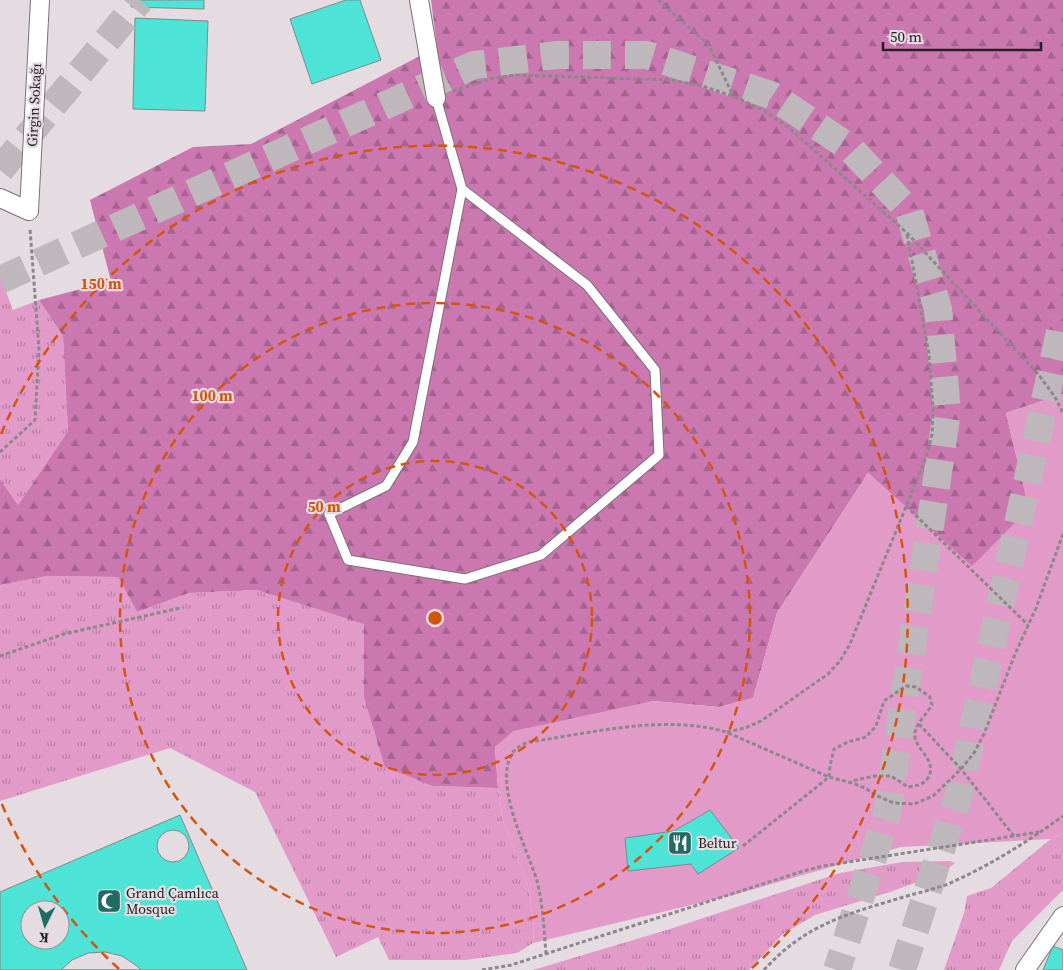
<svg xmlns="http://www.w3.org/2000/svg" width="1063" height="970" font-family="'Source Serif 4',serif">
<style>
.grass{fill:url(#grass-tufts)}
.forest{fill:url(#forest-firs)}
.park{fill:#e29bc9}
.building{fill:#4de3d7;stroke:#808988;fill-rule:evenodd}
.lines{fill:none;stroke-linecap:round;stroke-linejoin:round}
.primary-tunnel{stroke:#beb7bb;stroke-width:28;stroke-dasharray:28 14;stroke-linecap:butt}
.lane-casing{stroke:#7a7277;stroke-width:11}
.street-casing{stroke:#7a7277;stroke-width:20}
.path{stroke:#8d878b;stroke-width:3;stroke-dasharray:4 2.5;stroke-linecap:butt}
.lane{stroke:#fff;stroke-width:9}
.street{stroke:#fff;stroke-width:18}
.ring{fill:none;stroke:#d4540e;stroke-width:2.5;stroke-dasharray:9 6}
.labels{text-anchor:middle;stroke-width:4.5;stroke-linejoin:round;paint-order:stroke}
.street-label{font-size:14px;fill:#252224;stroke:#e4dce1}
.poi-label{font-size:14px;fill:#252224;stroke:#e4dce1;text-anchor:start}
.centre{fill:#d4540e;stroke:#e4dce1;stroke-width:2.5}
.ring-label{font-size:15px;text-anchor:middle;font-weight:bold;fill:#d4540e;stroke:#e4dce1;stroke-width:4.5;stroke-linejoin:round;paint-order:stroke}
</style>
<defs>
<pattern id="grass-tufts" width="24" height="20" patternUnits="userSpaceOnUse" patternTransform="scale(1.25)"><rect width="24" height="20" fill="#e29bc9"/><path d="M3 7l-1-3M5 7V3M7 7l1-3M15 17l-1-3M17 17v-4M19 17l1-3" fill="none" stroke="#b77ea3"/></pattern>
<pattern id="forest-firs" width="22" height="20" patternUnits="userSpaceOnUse" patternTransform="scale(1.25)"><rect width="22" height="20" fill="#cc78b0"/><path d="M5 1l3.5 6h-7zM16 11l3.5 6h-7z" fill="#a5628f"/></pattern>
</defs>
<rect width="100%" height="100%" fill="#e4dce1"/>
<path class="grass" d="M0 276 13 310 39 300 63 336 68 431 18 505 0 479Z
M47 576 118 577 137 612 189 593 257 590 365 624 364 697 433 786 498 788 503 821 528 886 534 927 533 943 517 953 465 960H389L378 937 336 957 255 792 170 748 0 801V585Z
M1063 834V890L1012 941 999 970H944L964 913 967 896 991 888 1051 839Z
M950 861 955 863 942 873 890 892 815 915 783 934 749 970H533L670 929 840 873 902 862Z"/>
<path class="forest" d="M431 0H1063V394L1006 413 1029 509 972 567 868 473 777 613 753 698 719 707 653 701 495 747 498 788 433 786 385 767 364 697V624L257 590 189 593 137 612 118 577 47 576 0 585V479L18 505 68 431 63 336 39 300 111 281 90 200 193 147 251 144 437 47Z"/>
<path class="park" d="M1063 394V834L1051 839 901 847 733 895 533 943 534 927 528 886 503 821 498 788 495 747 513 731 653 701 719 707 753 698 777 613 868 473 972 566 1029 509 1006 413Z"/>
<path class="building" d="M131 0H204V9L131 7Z
M346 0H360L381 60 312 84 290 19Z
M135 18 208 21 205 111 133 109Z
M710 810 739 848 698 874 691 864 628 871 625 838 674 831Z
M180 815 247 970H0V892ZM30 910H60V940H30Z
M157 846a16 16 0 1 1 32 0a16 16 0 1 1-32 0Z
M1053 946 1063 950V970H1043Z
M105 952 122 956 137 966 141 970H61L72 960 88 953Z"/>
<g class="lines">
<path class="primary-tunnel" d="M0 170 140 0
M0 280 474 65 557 55H647L771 95 850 148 909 211 938 309 947 412 887 814 837 970
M902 970 959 794 1063 318"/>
<defs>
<path id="lane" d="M436 98 462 189 587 285 655 370 659 455 541 555 465 579 348 560 329 514 386 486 413 442 462 189"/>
<path id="street" d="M419 0 436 98
M0 198 29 211 40 0
M1025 970 1063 916"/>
</defs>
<use href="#lane" class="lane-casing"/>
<use href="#street" class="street-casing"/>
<path class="path" d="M658 0 708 44 733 95
M453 91 494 78 515 75 671 80 702 86 733 96 761 109 788 127 907 233 1039 375 1055 397 1063 413
M0 452 35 420 39 349 30 229
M906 506 1028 625
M0 656 64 634 180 608
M919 724 961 769 1014 836
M727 732 745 728 761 721 828 674 840 661 850 644 925 460 932 435 933 408 929 354 907 234
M743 846 829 777 830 766 834 749 848 742 866 737 876 726 884 701 906 686 916 687 930 697 932 705C927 713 917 723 915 732 912 749 939 759 928 778 923 785 916 786 908 787L891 776H875L851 781
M546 954C544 930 543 905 537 881 528 850 492 783 513 752 517 747 523 744 529 742 592 733 664 714 726 732L829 777 852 783 865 788 875 795 894 803 914 804 933 796 961 769 974 753 984 734 1015 654 1036 608 1063 534
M482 970 511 965 800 872 823 866 1039 832
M764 970C805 924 850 913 907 896 921 892 935 889 948 884 989 866 1027 842 1063 816"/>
<use href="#lane" class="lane"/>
<use href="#street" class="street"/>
</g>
<g class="ring">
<circle cx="435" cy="618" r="157"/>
<circle cx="435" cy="618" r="315"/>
<path d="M119 969A472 472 0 0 1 1 802M1 434A472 472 0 1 1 751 969"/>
</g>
<defs>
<symbol id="restaurant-square" viewBox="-11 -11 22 22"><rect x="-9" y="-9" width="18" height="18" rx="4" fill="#216b65" stroke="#e4dce1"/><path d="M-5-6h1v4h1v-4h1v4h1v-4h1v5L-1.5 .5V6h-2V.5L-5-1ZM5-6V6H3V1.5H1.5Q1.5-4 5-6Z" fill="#fff"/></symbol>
<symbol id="mosque-square" viewBox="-11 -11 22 22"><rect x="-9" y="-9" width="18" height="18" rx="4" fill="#216b65" stroke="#e4dce1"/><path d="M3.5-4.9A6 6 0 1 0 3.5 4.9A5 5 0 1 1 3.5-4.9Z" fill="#fff"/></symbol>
</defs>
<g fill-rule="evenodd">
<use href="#restaurant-square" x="666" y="829" width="28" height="28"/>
<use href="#mosque-square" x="95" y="887" width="28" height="28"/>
</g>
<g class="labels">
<g class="street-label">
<text transform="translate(34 105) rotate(-87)" y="5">Girgin Sokağı</text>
</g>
<g class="poi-label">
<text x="698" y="848">Beltur</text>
<text x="126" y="898">Grand Çamlıca<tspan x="126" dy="16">Mosque</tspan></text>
</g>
</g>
<circle cx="435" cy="618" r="8" class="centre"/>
<g class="ring-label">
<text x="101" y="289">150 m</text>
<text x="212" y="401">100 m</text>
<text x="324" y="512">50 m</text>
</g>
<g transform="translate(45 925) rotate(185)"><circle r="24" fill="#e4dce1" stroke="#989295"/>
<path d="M0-4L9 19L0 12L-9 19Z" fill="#216b65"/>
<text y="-8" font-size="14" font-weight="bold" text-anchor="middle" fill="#252224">K</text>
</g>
<path d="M883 42v8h158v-8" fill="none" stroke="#252224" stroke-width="2.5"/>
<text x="890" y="42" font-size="15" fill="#252224" stroke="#e4dce1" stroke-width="4" paint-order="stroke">50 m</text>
</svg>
